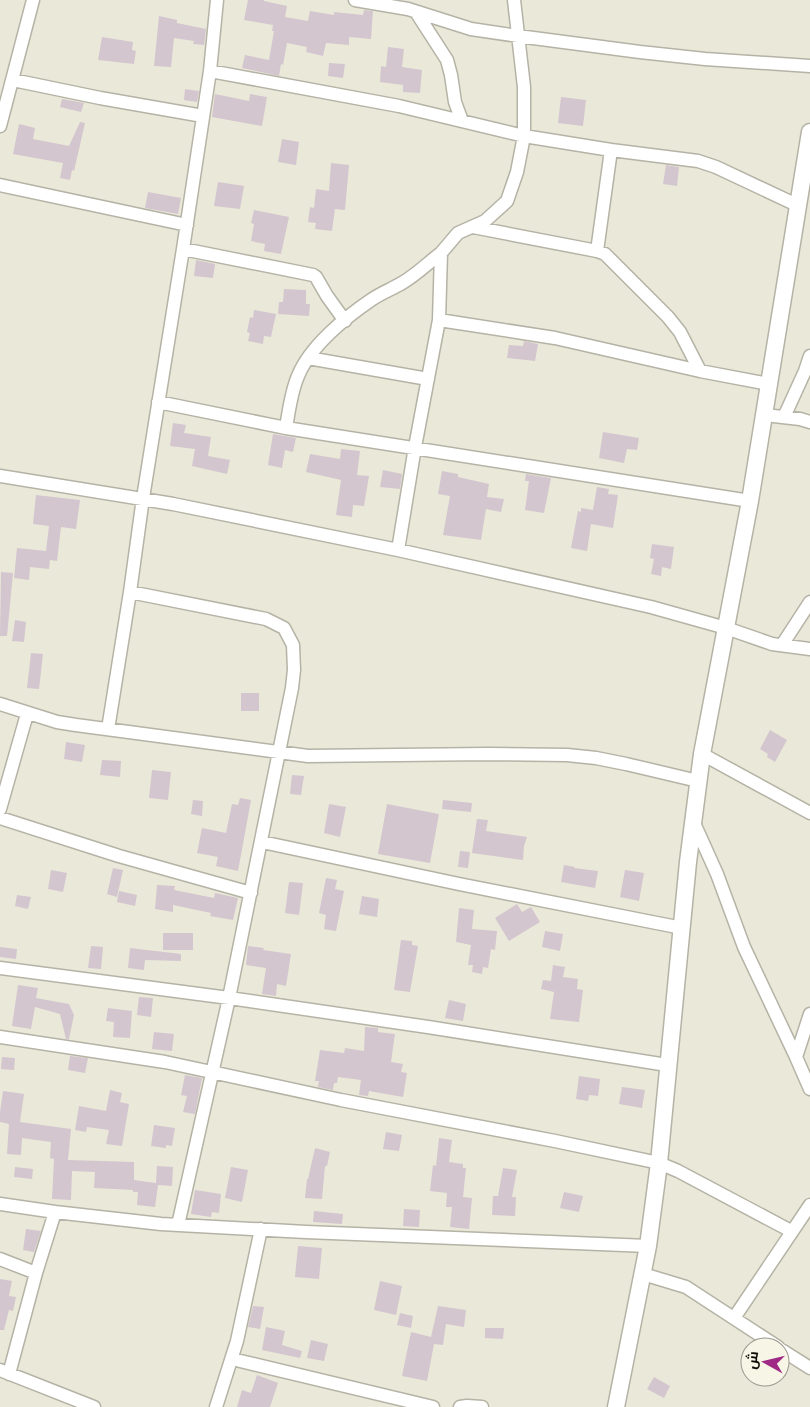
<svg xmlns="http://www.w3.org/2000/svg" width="810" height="1407" font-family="'PT Sans',Cairo,sans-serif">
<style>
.building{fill:#d3c6cf}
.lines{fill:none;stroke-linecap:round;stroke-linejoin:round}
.minor-casing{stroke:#b5b3a5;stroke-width:15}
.tertiary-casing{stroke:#b5b3a5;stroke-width:19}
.minor{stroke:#fff;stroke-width:12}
.tertiary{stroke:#fff;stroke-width:16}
</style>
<rect width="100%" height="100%" fill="#eae8d9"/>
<path class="building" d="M248 0H264V1L287 6 285 17 308 21 310 11 334 15V12L363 15 364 10 373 11 371 39 349 37V45L326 43 323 56 306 52 307 47 287 43 283 65 281 64 279 76 242 68 245 55 269 60 274 31H272L273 25 244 20Z
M159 16 177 20V23L206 29 204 45 193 44 194 41 174 38 171 67 154 66Z
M102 37 133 42 132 50 136 51 134 64 98 60Z
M388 47 404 49 402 67 422 70 420 93 403 92V85L380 82 381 66 386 67Z
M329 63 345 64 343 78 328 76Z
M185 89 199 91 197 102 184 100Z
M215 94 249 101 250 94 267 97 262 126 212 117Z
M561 97 586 100 583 126 558 123Z
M62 99 84 103 81 112 60 107Z
M80 122 85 123 74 171 72 170 70 180 60 178 63 163 13 154 19 124 35 128 33 139 69 146Z
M282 139 299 142 296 165 278 162Z
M331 163 349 165 345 210 335 209 332 231 315 229 316 223 308 222 310 207 314 208 316 189 329 191Z
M666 165 679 167 677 186 663 184Z
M218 182 244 186 240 209 214 206Z
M148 192 181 198 178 214 145 208Z
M254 210 289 217 281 254 264 251 265 244 251 241 254 224 251 223Z
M196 260 215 264 213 278 194 276Z
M284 289 306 290V304H310L309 316 278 314 279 302H283Z
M254 310 276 314 271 337 264 336 263 344 248 341 250 333 247 332 250 317 253 318Z
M524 341 538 344 535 361 507 358 509 345 523 346Z
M173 423 186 425 184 433 211 437 208 456 230 460 227 474 192 466 195 449 170 446Z
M603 432 639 438 637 450 627 449 624 463 599 458Z
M273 434 296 438 293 452 285 450 282 468 268 465Z
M341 449 360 451 357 475 369 476 364 506 353 505 352 517 336 515 341 480 306 472 310 454 340 459Z
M383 470 402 474 400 489 380 487Z
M442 471 458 474V477L489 484 487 497 504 499 501 512 486 509 481 540 443 535 450 496 438 494Z
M526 474 551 478 544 513 525 510 529 481H525Z
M597 487 609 489 608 494 618 495 613 528 591 524 587 551 571 548 578 511 581 512V508L593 510Z
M36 495 80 500 76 529 61 527 57 561 50 560 49 569 30 567 29 580 14 578 17 548 46 551 49 526 33 524Z
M652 544 674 547 671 569 662 567 661 576 651 574 654 559 650 558Z
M1 572 13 573 7 636H0Z
M15 620 26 622 24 642 12 641Z
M31 653 43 654 39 689 27 688Z
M241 693H259V711H241Z
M770 730 787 740 775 762 767 757 768 754 760 749Z
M66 742 85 745 82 762 64 759Z
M102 760 121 761 120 777 100 775Z
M152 770 171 772 168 800 149 798Z
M292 775 304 776 301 795 290 794Z
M240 798 251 800 238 871 216 866 218 857 197 853 202 828 226 833 232 804 238 805Z
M193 800 203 801 202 816 191 814Z
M443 800 472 803 471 812 442 809Z
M329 804 346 807 340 837 324 833Z
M387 804 439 814 430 863 378 854Z
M477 819 488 820 486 831 527 837 524 846 523 860 472 853Z
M460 851 470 852 468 868 458 867Z
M564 865 575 867 574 868 598 871 595 888 561 882Z
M113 868 123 870 117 897 107 894Z
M51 870 67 873 63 892 48 889Z
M625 870 644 873 639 901 620 897Z
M326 878 337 880 335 889 344 891 336 931 324 929 326 915 319 913Z
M289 882 303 883 299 915 285 913Z
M157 885 175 886 174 890 214 898 215 893 238 898 233 920 210 916 211 913 173 905V912L155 909Z
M119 891 137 895 135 906 117 902Z
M17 895 31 897 28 909 15 906Z
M362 896 379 899 377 917 359 914Z
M517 904 522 912 531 907 540 922 509 941 495 918Z
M459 908 474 910 472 929 497 931 495 950 491 949 488 968 483 967 482 974 472 972 473 965H468L471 945 456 942Z
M545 931 563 934 560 951 542 947Z
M163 933H193V950H163Z
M401 940 412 941V945L418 946 410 992 394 990Z
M91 946 103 947 101 969 88 968Z
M248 946 264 948 263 950 291 954 286 986 277 984 276 996 262 994 266 968 246 965Z
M0 947 17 949 16 959 0 957Z
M130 948 181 954V961L145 960 144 970 128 968Z
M553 965 565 967 563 977 578 979 577 989 583 990 579 1022 550 1019 554 992 541 989 543 980 551 981Z
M18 985 38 988 36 998 69 1004 74 1015 69 1039H66L60 1014 35 1007 31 1029 12 1026Z
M139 997 153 998 151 1017 137 1015Z
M449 1000 466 1004 463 1021 445 1018Z
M108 1008 132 1011 130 1038 113 1037 114 1022 106 1021Z
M365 1027 378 1028V1032L395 1034 391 1062 403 1064 401 1072 407 1073 403 1097 369 1091 368 1096 359 1095 361 1080 338 1077 337 1083H334L333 1090 318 1087 319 1081H315L320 1050 344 1053 345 1048 364 1051Z
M154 1032 174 1034 172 1051 152 1049Z
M70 1056 88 1058 85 1073 68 1070Z
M2 1057 15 1058 14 1070 1 1069Z
M185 1075 202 1078 195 1114 183 1112 187 1096 181 1095Z
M579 1076 600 1079 598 1096 589 1095 588 1101 576 1099Z
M622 1087 645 1090 642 1108 619 1104Z
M110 1090 122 1093 120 1102 129 1104 122 1146 106 1144 109 1130 87 1127 86 1132 75 1130 79 1106 106 1111Z
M3 1091 24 1094 20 1122 71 1129 68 1160 134 1162V1180L156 1183 157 1166 173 1167 172 1186 158 1185 155 1207 137 1205 138 1192H133V1190L94 1188 95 1172 72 1171 71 1200 52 1199 54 1159 50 1158 51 1142 22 1138 21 1155 7 1154 9 1124 0 1122V1112Z
M154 1125 175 1128 172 1146 166 1145V1148L151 1146Z
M386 1132 402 1135 399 1151 383 1149Z
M439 1138 452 1140 449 1162 463 1164V1168H466L463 1197 472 1198 469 1229 450 1227 452 1207H446L447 1193 430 1191 433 1165 436 1166Z
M315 1148 330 1152 327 1166H325L322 1199 305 1198 307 1179H308Z
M15 1167 33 1169 32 1179 14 1177Z
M231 1167 248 1170 242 1202 225 1198Z
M503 1168 517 1170 512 1197H516L515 1216 492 1215 493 1196H498Z
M195 1190 221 1194 219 1213 212 1212 211 1217 191 1214Z
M564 1192 583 1196 579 1212 560 1208Z
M404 1209 420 1210 419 1227 403 1226Z
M314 1211 343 1214 342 1224 313 1222Z
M26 1229 41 1231 34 1252 23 1250Z
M298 1246 322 1248 319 1279 295 1277Z
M0 1279 12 1281 9 1296 16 1297 13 1311 9 1310 4 1330H0Z
M380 1281 402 1286 396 1315 374 1310Z
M253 1306 264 1307 260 1329 248 1327Z
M438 1306 466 1310 464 1327 446 1324 443 1345 434 1344 427 1381 402 1376 411 1332 431 1337Z
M400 1313 413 1316 411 1328 397 1325Z
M266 1327 285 1331 282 1345 302 1351 300 1358 262 1350Z
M485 1328H504L503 1339 485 1338Z
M311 1340 328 1344 324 1361 307 1358Z
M257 1375 278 1383 270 1407H237L242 1390 251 1393Z
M654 1377 670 1386 664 1398 647 1389Z"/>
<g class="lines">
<defs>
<path id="minor" d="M355 0 408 9 471 29 518 36 640 52 705 59 810 66
M416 12 447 60 451 75 455 102 462 121
M210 71 399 106 524 136 611 150 698 161 716 167 799 206
M13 80 100 98 203 116
M0 126 33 0
M0 185 187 225
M473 227 597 251 605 254 668 317 680 332 700 371
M183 249 313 275 316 277 327 296 345 321
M597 251 611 150
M439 320 555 338 700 371 769 384
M308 358 428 379
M158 402 286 428 750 501
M765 415 800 419 810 422
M784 417 805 371 810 356
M286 428C289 410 291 392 298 376 310 346 346 317 371 300 381 293 392 289 402 283 416 275 428 263 441 253
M0 476 173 504 398 550 651 607 726 628 772 644 810 649
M398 550 415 447 439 320 441 253 458 233 485 221 507 201 517 172 524 136V87L514 0
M130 592 266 619 284 628 293 645 294 670 292 688 229 998 178 1225
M782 645 810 602
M0 704 57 722 76 725 308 756 488 754 567 755 596 758 626 764 698 781
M108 729 130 592 143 498 183 249 210 71 217 0
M702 754 810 813
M0 809 27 714
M0 818 119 856 251 893
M694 823 717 874 744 947 796 1057 810 1089
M262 842 459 884 682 928
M0 968 229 998 428 1027 667 1065
M0 1037 165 1062 341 1100 555 1141 659 1163 678 1171 791 1231
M796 1057 810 1014
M0 1204 55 1212 161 1224 306 1232 648 1246
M0 1259 36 1273
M643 1274 686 1287 778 1347
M734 1318 810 1205
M780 1349 810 1368
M232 1359 433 1407
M0 1370 94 1407
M9 1374 36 1273 55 1212
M216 1407 237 1341 261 1229
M460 1407 467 1406 482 1407"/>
<path id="tertiary" d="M616 1407 648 1246 659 1163 688 862 702 754 750 501 810 132"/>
</defs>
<use href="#minor" class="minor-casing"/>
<use href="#tertiary" class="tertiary-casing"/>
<use href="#minor" class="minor"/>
<use href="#tertiary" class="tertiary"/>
</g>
<g transform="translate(765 1362) rotate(278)"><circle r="24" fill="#f7f5e6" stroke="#99988d"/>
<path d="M0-4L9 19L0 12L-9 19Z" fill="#9e2a85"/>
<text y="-8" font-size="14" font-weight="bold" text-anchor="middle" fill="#0d0d08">ش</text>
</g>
</svg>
